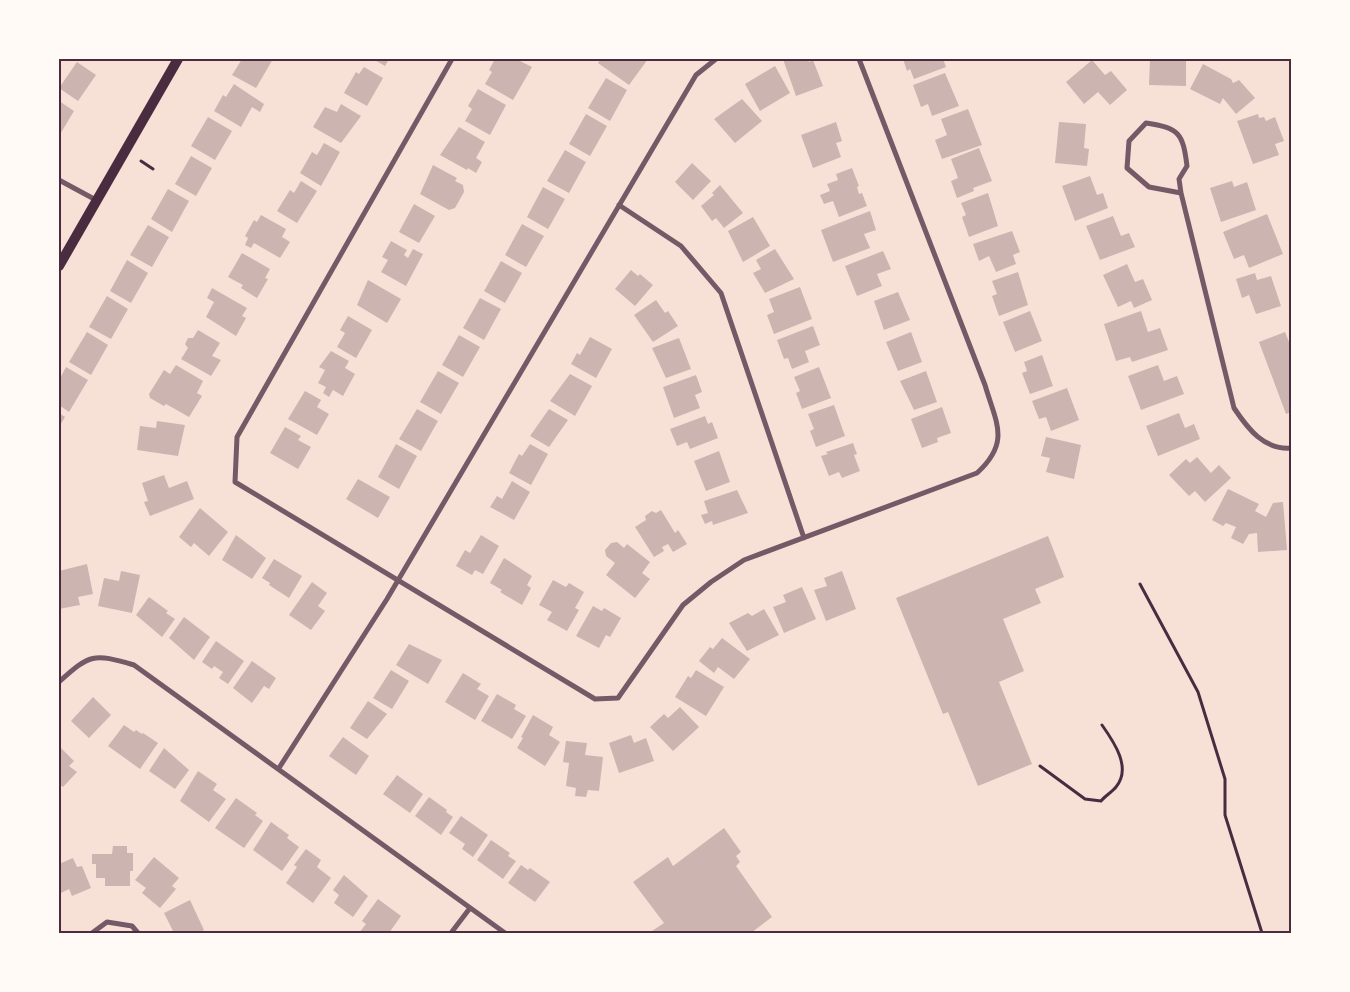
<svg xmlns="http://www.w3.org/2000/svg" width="1350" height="992" font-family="'Playfair Display',serif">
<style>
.building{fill:#ccb4b1}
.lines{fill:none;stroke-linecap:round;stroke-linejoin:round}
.path{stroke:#4a2c40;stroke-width:3}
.minor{stroke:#755966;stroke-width:5}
.secondary{stroke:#4a2c40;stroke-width:10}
.neatline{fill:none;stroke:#4a2c40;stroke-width:2}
</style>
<rect width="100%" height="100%" fill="#f7e1d7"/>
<path class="building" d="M242 59H273L256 88 232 75Z
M373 59H389L385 66Z
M495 59H516L532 67 513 100 485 84 492 72 489 70Z
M601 59H648L629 85 598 63Z
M783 59H808L809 62 813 60 823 86 796 96Z
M903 59H943L946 67 914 79 910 69 907 71Z
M1150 59H1186V86L1149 85Z
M1092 60 1105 75 1111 71 1127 90 1110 105 1098 92 1084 104 1066 82Z
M77 62 96 75 78 101 59 88Z
M1203 64 1231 79 1233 83 1239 80 1255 98 1236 114 1223 98 1220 104 1190 89Z
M775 66 790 93 760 111 745 84Z
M364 67 383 78 367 106 344 93 356 72 359 74Z
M945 73 959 106 932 116 928 104 921 107 913 85Z
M606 78 627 90 610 121 588 108Z
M234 84 264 104 260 112 252 107 241 127 214 111 223 95 226 97Z
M478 89 506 105 490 135 465 121 472 109 468 106Z
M742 99 762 121 735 143 714 119Z
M59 101 74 111 59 136Z
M341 104 361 116 341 143 313 127 325 107 337 112Z
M968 109 982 145 942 159 935 140 947 135 941 119Z
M586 114 607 126 590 156 569 144Z
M1258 114 1259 118 1264 117 1266 121 1275 117 1284 141 1275 144 1279 155 1253 164 1237 121Z
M208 117 232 131 215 160 191 146Z
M836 122 842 141 836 143 841 157 813 168 801 135Z
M1059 122 1086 124 1084 148 1089 149 1087 166 1055 163Z
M459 127 485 142 476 158 482 162 476 173 468 168 467 170 440 155Z
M324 143 340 152 321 186 300 173 312 152 317 155Z
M979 148 992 181 973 188 974 191 957 198 951 181 958 178 951 159Z
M565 150 586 162 569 193 547 181Z
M191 156 212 168 196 196 175 184Z
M692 163 711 181 693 200 675 182Z
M433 165 457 178 455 181 463 185 464 192 455 208 449 210 420 194Z
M852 168 859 186 857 187 859 194 862 193 867 206 839 217 833 201 824 204 820 195 830 191 827 184 838 180 836 174Z
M1090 176 1097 195 1103 193 1108 208 1075 221 1062 186Z
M301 181 317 191 297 223 277 211 290 190 294 193Z
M1232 181 1234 187 1247 182 1256 210 1221 222 1210 188Z
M720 185 743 213 724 228 716 218 712 221 701 206 714 195 712 193Z
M543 187 565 199 548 229 527 217Z
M168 189 189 201 172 232 151 219Z
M988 193 998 226 969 237 962 217 966 215 961 203Z
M414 204 435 216 419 243 399 232Z
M870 211 876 230 864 234 870 248 833 262 821 230Z
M1267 214 1283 254 1249 268 1244 255 1234 259 1223 232Z
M261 215 286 229 282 237 290 242 280 258 254 243 251 248 245 245 248 238 245 236 254 220 257 222Z
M1113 216 1121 236 1129 233 1135 247 1100 260 1086 226Z
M753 217 770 246 743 262 728 231Z
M522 224 544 236 526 267 505 255Z
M148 225 169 237 152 267 130 255Z
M1012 231 1020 252 1013 255 1016 264 996 272 989 256 979 261 973 244Z
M391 241 407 250 404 255 408 258 413 249 423 254 406 286 381 272 388 260 382 257Z
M775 249 794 279 765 293 753 273 761 269 756 260Z
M883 251 891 269 877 274 882 286 857 296 845 266Z
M242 253 270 269 265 278 268 279 257 298 241 288 243 285 228 277Z
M127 260 148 273 131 303 110 291Z
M501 261 522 273 505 303 484 291Z
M1127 264 1135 282 1143 279 1152 300 1134 308 1131 301 1118 307 1103 275Z
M631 270 638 276 640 274 653 285 635 306 615 289Z
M1018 272 1028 305 999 316 992 296 997 294 992 281Z
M1255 273 1257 280 1271 276 1281 306 1256 314 1249 295 1242 298 1236 279Z
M368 280 401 299 387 323 357 305Z
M800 287 812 319 774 334 767 315 774 312 769 299Z
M212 288 247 308 242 316 246 318 236 336 206 317 214 302 207 298Z
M898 292 910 320 884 330 874 301Z
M107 296 128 309 111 339 89 327Z
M480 298 501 309 484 340 463 328Z
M656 300 665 313 668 311 678 326 653 342 634 315Z
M1030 311 1042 341 1015 352 1003 322Z
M1141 311 1148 332 1160 328 1168 350 1132 362 1130 357 1116 361 1104 324Z
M348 316 372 330 356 358 337 347 345 333 340 330Z
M813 326 820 345 805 351 809 362 792 369 788 358 784 359 777 340Z
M198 330 220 343 212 356 221 360 211 376 181 359 188 348 185 344 188 338H193Z
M87 332 108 345 91 375 69 362Z
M911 332 922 362 898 371 886 342Z
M1285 332 1291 347V412L1286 414 1259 342Z
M459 335 480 347 463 377 442 365Z
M590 337 612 349 596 378 571 364 577 353 580 355Z
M679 338 691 369 666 378 652 348Z
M331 351 349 361 345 368 355 374 343 396 333 390 329 397 323 393 326 387 318 383 325 370 319 367Z
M1042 355 1053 386 1030 394 1022 373 1027 371 1024 362Z
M176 365 203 381 197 393 202 396 189 417 166 404 164 406 150 398 149 394 164 370 170 374Z
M1158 365 1164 381 1177 376 1184 394 1141 410 1128 376Z
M66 367 88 380 69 412 59 405V380Z
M819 367 831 398 802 409 796 393 800 391 794 377Z
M438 371 459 383 441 414 420 402Z
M926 371 937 402 914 410 900 381Z
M570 374 592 386 575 416 550 401Z
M696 375 702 392 695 395 700 408 674 418 663 387Z
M1067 388 1079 420 1051 431 1046 417 1039 419 1032 401Z
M305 391 321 400 317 407 329 414 317 435 288 419Z
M834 405 845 436 816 447 810 431 814 429 808 414Z
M942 407 951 433 937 438 938 442 922 448 911 419Z
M417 409 438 421 421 451 399 439Z
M549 409 568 420 549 447 530 436Z
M59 413 65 417 59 427Z
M1179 413 1185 428 1194 424 1200 439 1158 456 1146 426Z
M705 416 708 424 712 422 718 438 690 449 687 442 677 446 670 429Z
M157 421 185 425 178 456 137 450 140 426 156 428Z
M285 427 301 436 298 440 311 447 298 469 270 453Z
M1046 437 1081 445 1074 479 1046 472 1050 458 1041 456Z
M853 443 857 454 854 455 860 471 842 478 839 472 829 476 821 456 828 454 826 452Z
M396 444 417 456 399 489 378 477Z
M530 444 548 454 531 485 509 473 519 454 522 456Z
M719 451 730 482 706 491 694 461Z
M1197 457 1211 473 1219 465 1231 478 1205 502 1195 491 1189 496 1169 475 1186 459 1190 463Z
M164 475 169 488 187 481 194 499 150 516 144 502 148 501 142 483Z
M358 479 390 497 378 518 346 499Z
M512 481 530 492 514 520 490 507 497 496 502 499Z
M1228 489 1259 504 1255 511 1266 517 1273 503 1283 502 1287 550 1258 552 1257 533 1249 534 1243 544 1231 538 1236 527 1226 523 1223 526 1212 520Z
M737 490 748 513 713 525 712 521 705 524 701 515 708 513 704 501Z
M200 508 228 532 209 556 194 543 191 547 179 537Z
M661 510 675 533 678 530 687 544 673 552 668 544 662 547 664 551 654 557 635 527 646 520 645 516 652 511 656 513Z
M236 535 266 558 252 579 222 560Z
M481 535 499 546 483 574 475 570 472 575 456 566 465 550 470 553Z
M1048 536 1064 577 1035 589 1041 603 1003 619 1024 671 999 682 1032 764 978 786 948 712 943 714 896 598Z
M617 542 624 548 627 544 650 562 642 573 650 579 635 598 606 575 615 563 606 556 605 550 611 543Z
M504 558 532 576 527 585 531 588 522 605 500 592 502 590 490 583Z
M274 559 302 576 289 598 269 585 270 583 262 578Z
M87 564 93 594 78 597 80 605 59 609V571Z
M121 571 140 575 132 613 98 606 104 578 119 581Z
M842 571 856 609 826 621 814 590 827 586 824 578Z
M553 580 566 587 569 583 584 592 575 608 579 610 567 631 547 620 552 612 539 605Z
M312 582 327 593 318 606 325 611 311 630 289 615Z
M802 587 816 619 784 633 773 607 786 602 783 595Z
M149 597 168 611 166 613 175 619 162 637 136 615Z
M593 606 602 611 604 608 621 618 610 637 606 635 599 648 576 636Z
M764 609 779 635 747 651 729 623 748 613 752 616Z
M184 617 210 637 194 660 169 638Z
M722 638 750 659 734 679 718 667 714 673 699 661 710 647 713 649Z
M216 641 244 661 228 684 219 678 223 672 214 666 212 669 202 662Z
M409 644 442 660 428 684 396 665Z
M252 661 276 678 269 689 264 686 252 703 233 688Z
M391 670 409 681 392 709 373 698Z
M696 670 724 687 706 716 675 697 688 676 691 678Z
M463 673 481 684 477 689 489 696 475 720 445 702Z
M497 694 516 705 514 709 526 716 512 739 481 721Z
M93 697 111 715 89 738 71 721Z
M368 701 387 714 367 739 350 728Z
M680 707 699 727 673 751 650 727 664 714 668 718Z
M533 715 553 727 549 735 560 742 545 766 517 748 523 738 521 737Z
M124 725 134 732 136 730 142 734 143 733 158 743 140 769 108 746Z
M631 735 634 743 646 738 654 761 619 773 609 743Z
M343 737 369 756 356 775 329 756Z
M566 741 587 743 585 755 603 757 599 791 588 790 586 797 575 796 576 788 566 786 569 763 563 762Z
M59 746 74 761 69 766 77 772 63 787 59 784Z
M164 748 189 770 175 789 149 771Z
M198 771 217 784 213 790 226 799 209 822 180 801Z
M397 775 423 794 410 813 383 794Z
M429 797 447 810 446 812 453 817 441 835 415 816Z
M236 798 257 813 255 815 263 821 244 848 215 828Z
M461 816 488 835 473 857 462 849 465 844 449 833Z
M271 822 289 835 287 838 299 847 282 871 253 850Z
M724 828 741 852 736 856 740 862 736 866 772 917 751 933H649L664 923 633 882 668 857 673 866Z
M491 840 510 853 508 856 516 861 503 879 477 860Z
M113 846H127V853H133V871H130V886H105V878H96V864H92V854H112Z
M306 849 321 860 317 867 331 878 313 903 286 883 297 867 294 865Z
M154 857 179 878 172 886 176 889 160 908 142 893 146 888 135 880Z
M73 858 77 867 82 866 91 888 72 896 69 889 59 894V864Z
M521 865 528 870 530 868 550 882 535 902 508 883Z
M344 875 368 896 353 917 334 903 339 895 333 890Z
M378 899 401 916 389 933H359L366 924 362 921Z
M190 900 204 930 198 933H174L164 913Z"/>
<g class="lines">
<path class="path" d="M141 161 153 169
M1140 584 1198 692 1225 779V815L1262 933
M1040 766 1085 799 1101 801C1105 796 1112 792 1116 787 1132 768 1114 742 1102 725"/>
<path class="minor" d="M452 59 237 437 235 482 595 699 618 698 683 605 711 582 744 560 977 473C1011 442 996 423 985 385L859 59
M59 180 96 200
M1181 193 1149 187 1127 168 1129 141 1146 123C1179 128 1183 133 1187 166L1179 179 1181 193 1234 408C1248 429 1264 450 1291 448
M619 205 681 246 721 293 804 538
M59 682C90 654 93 653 134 665L505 933
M279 768 387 599 696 75 716 59
M92 933 107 922 132 926 138 933
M451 933 470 908"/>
<path class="secondary" d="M59 266 178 59"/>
</g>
<rect width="1350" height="992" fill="none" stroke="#fffaf5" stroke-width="120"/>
<rect x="60" y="60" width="1230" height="872" class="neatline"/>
</svg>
